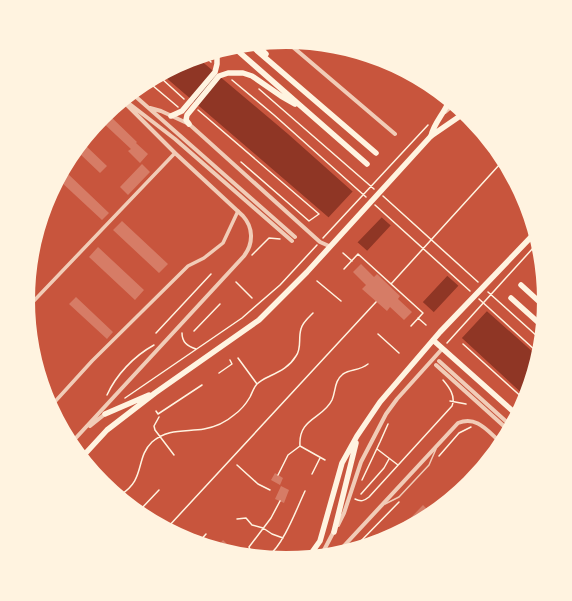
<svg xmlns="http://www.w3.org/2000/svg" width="572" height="601" font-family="'Playfair Display',serif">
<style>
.water{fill:#8f3625}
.pier{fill:#c8553d}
.building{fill:#d67c66}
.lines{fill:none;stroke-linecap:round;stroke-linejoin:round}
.path{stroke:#fff3e0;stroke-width:1.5}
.service{stroke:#f1ccb7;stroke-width:1.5}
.minor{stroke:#f1ccb7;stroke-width:3.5}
.tertiary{stroke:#f1ccb7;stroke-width:4}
.primary{stroke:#fff3e0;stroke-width:5.5}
.trunk{stroke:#fff3e0;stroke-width:5.5}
.rim{fill:none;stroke:#fff3e0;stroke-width:2}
</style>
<rect width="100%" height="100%" fill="#c8553d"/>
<path class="water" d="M199 59 288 134 534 353 526 397 363 247 164 76 187 61Z"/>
<path class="pier" d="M354 190 383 216 356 244 327 219Z
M392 224 449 274 422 303 366 252Z
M460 284 488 310 461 339 433 313Z"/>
<path class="building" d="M108 114 137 142 136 143 148 154 140 163 128 151 131 149 101 121Z
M85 145 107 166 100 173 79 153Z
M142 164 150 172 128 195 120 187Z
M66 172 109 213 102 220 60 181Z
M122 221 168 264 159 273 113 230Z
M98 247 144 290 135 300 89 257Z
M361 264 374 277 377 274 400 296 398 299 412 312 404 320 390 307 387 311 362 289 366 285 353 272Z
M76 297 113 332 107 339 69 304Z
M275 473 283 478 280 485 271 480Z
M281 486 289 490 284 503 275 499Z
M423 505 429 511 402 529 401 528Z
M223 540 232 549 218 546Z"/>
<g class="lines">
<path class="path" d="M206 57 211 62
M161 78 184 99
M232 80 274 115 366 197
M152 85 178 107
M259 89 374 189
M198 110 319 214 309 221 241 162
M383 196 478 282
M375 205 470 291
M323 238 428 125
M343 253 352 261
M252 255 269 238 280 239
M344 269 358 254 423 313 411 326
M317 281 341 301
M236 282 252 298
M391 284 500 164
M488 292 538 337
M479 299 535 350
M418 318 426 325
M194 331 220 304
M156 333 211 274
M182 333C182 342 187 346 196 349
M378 334 399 353
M447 343 534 247
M463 344 525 400
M238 358 257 384
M219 373 232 364 230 360
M107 395C116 375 134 356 154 345
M125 398 242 318 280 285 317 245
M450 401 466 404
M156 411 158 414 202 385
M159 417 154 426 155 430 174 455
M300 446 325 460
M377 449 398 465
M439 456 459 433 471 427
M237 465 258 484 270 490
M312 474 320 458
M278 475 288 455 300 446C298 418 323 419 332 400 336 391 334 381 343 374 351 369 359 371 368 364
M362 480 380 442 388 424
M361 494 384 468 389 459
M120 495C146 480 135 458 152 442 168 428 186 432 204 429 215 427 226 422 234 415 241 410 246 404 250 397 252 393 254 387 257 384 261 380 266 378 270 376 281 371 290 366 296 356 302 348 298 338 301 329 302 323 309 317 313 313
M355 499C361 502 364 501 369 497L452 406C456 396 449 387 443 380
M141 509 159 490
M237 519 246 518 252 525 263 528 272 534 283 538
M168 527 376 302
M199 542 206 534
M356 546 399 502
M251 552 249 547 271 518 280 501
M268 556C283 546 297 508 305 491"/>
<path class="service" d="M385 504 399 497 429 465 436 449"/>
<path class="minor" d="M28 307 175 153
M51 406 92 361 188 266 204 258 223 243 238 211"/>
<path class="tertiary" d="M287 42 395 134
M135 96 295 237
M127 102 175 139 292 241
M150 108 161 111 189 124 320 242 329 246
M445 112 452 106
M439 361 509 424
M436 365 506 428
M90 426 105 414
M74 440 244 256C254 243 253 227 243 216L175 153 125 103
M338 525 344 513 361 462 386 414 397 399 442 349
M342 548 458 423C476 416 486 429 498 440
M323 552 334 531"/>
<path class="primary" d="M433 340 516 414
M105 414 149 395
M84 455 107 430 155 393 259 320 307 272 431 136
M334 532 356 443
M310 555 320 541 342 463 357 436 380 402 440 332 532 236"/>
<path class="trunk" d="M293 43V46
M259 47 266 54
M254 48 376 153
M238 51 367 164
M171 116 182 111 215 72 217 64V55
M189 124 186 120 187 115 219 76 228 73H243L252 76 281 96 295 104
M431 136 463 114
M431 136C434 123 443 115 448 103
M521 285 544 306
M511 298 540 324"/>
</g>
<path d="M0 0H572V601H0ZM34 300a252 252 0 1 1 504 0a252 252 0 1 1-504 0Z" fill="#fff3e0" fill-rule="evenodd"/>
<path class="rim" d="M34 300a252 252 0 1 1 504 0a252 252 0 1 1-504 0Z"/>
</svg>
